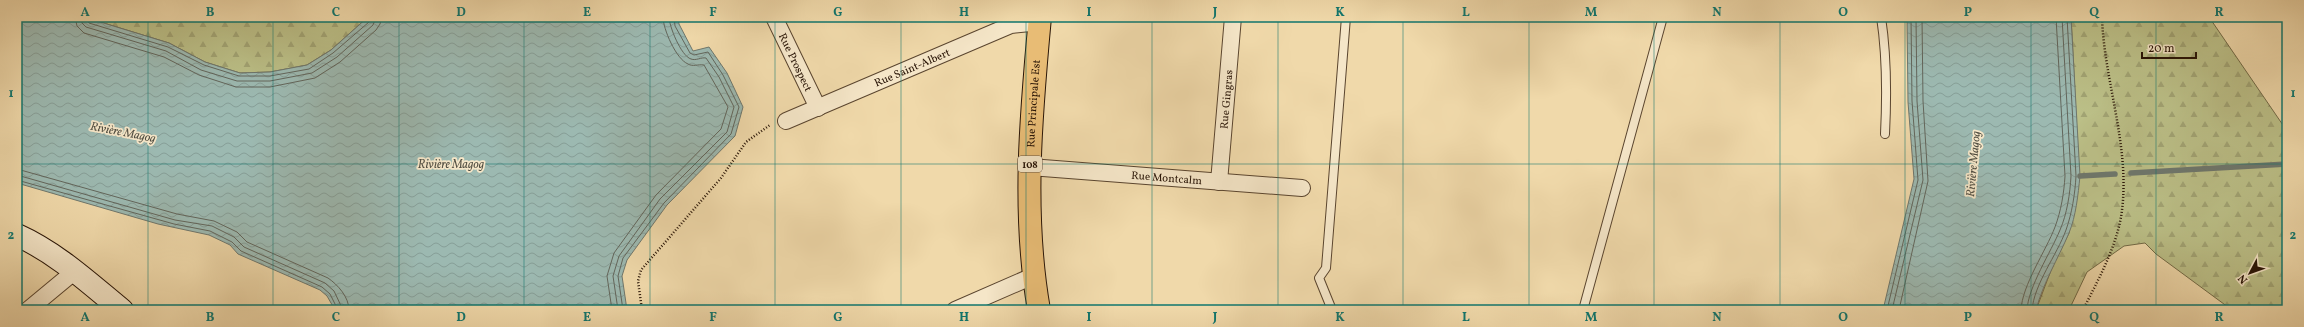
<svg xmlns="http://www.w3.org/2000/svg" width="2304" height="327" font-family="Vollkorn,serif">
<style>
.forest{fill:url(#forest-firs);stroke:#726a46}
.water{fill:url(#water-waves);stroke:#6e776d}
.lines{fill:none;stroke-linecap:round;stroke-linejoin:round}
.shore{stroke:#62665c;stroke-width:1}
.stream{stroke:#6e776d;stroke-width:5.5}
.lane-casing{stroke:#5a452f;stroke-width:10}
.street-casing{stroke:#5a452f;stroke-width:18}
.secondary-casing{stroke:#281406;stroke-width:24}
.primary-casing{stroke:#281406;stroke-width:24}
.path{stroke:#281406;stroke-width:2.5;stroke-dasharray:1 2;stroke-linecap:butt}
.lane{stroke:#f5e6c8;stroke-width:8}
.street{stroke:#f5e6c8;stroke-width:16}
.secondary{stroke:#f5e6c8;stroke-width:22}
.primary{stroke:#e8bc75;stroke-width:22}
.grid{fill:none;stroke:#0f766e;stroke-width:1;stroke-opacity:0.55}
.labels{text-anchor:middle;stroke-width:3.5;stroke-linejoin:round;paint-order:stroke}
.shield{fill:#f5e6c8;stroke:#665340;stroke-width:1}
.shield-label{font-size:10px;font-weight:bold;fill:#281406}
.street-label{font-size:11px;fill:#281406;stroke:#f5e6c8}
.water-label{font-size:12px;font-style:italic;fill:#514e42;stroke:#f5e6c8}
.neatline{fill:none;stroke:#0f766e;stroke-width:1.5}
.grid-label{font-size:13px;text-anchor:middle;font-weight:bold;fill:#0f766e}
</style>
<defs>
<pattern id="forest-firs" width="22" height="20" patternUnits="userSpaceOnUse"><rect width="22" height="20" fill="#bbbf87"/><path d="M5 1l3.5 6h-7zM16 11l3.5 6h-7z" fill="#a1a373"/></pattern>
<pattern id="water-waves" width="16" height="10" patternUnits="userSpaceOnUse"><rect width="16" height="10" fill="#9cb9b1"/><path d="M0 5q4-4 8 0t8 0" fill="none" stroke="#869e97"/></pattern>
</defs>
<rect width="100%" height="100%" fill="#f0d9aa"/>
<filter id="stains"><feTurbulence type="fractalNoise" baseFrequency=".005" numOctaves="4"/><feColorMatrix values="0 0 0 0 .2 0 0 0 0 .09 0 0 0 0 .02 0 0 0 .5 -.17"/></filter>
<radialGradient id="worn" r=".72"><stop offset=".6" stop-color="#630" stop-opacity="0"/><stop offset="1" stop-color="#630" stop-opacity=".3"/></radialGradient>
<path class="forest" d="M84 17H368L331 50 307 65 270 72 240 73 205 62 169 43Z
M2071 17H2209L2287 131V310H2232L2156 254 2145 243 2124 246 2087 272 2069 310H2036L2053 265 2069 233 2078 153Z"/>
<path class="water" d="M17 17H84L169 43 205 62 240 73 270 72 307 65 331 50 368 17H678L679 24 693 51 709 47 727 73 743 107 735 136 667 205 627 260 622 276 627 310H335L327 296 320 290 238 254 230 245 209 235 158 224 17 183Z
M1907 17H2071L2080 176C2078 195 2076 216 2069 233 2058 259 2043 283 2036 310H1883L1914 179 1908 102Z"/>
<g class="lines">
<path class="shore" d="M75 17 77 26 84 33 164 57 199 75 236 87H270L315 78 340 62 376 30 380 24 382 17
M81 17 82 23 86 27 166 51 201 70 237 81H270L312 73 337 57 373 25 376 17
M86 17 89 23 168 47 204 65 239 76H270L309 69 333 53 369 22 370 17
M17 169 177 214 214 221 237 232 247 242 328 278C338 285 349 297 349 310
M17 175 175 220 212 226 234 237 244 247 325 283 334 291 343 310
M17 180 174 224 210 231 232 242 241 251 322 287 330 294 338 310
M612 310 607 276 614 253 656 195 721 129 728 107 704 65C698 64 693 67 688 64 676 59 663 29 663 17
M618 310 613 276 619 256 660 199 727 132 734 107 719 77 706 58C701 57 696 61 691 59 681 56 669 26 669 17
M623 310 618 276 623 258 664 203 731 134 739 107 723 75 708 52 694 55 690 53 675 26 674 17
M1887 310 1918 180 1912 101 1911 17
M1892 310 1923 180 1917 101 1916 17
M1899 310 1928 181 1923 101 1922 17
M2021 310C2022 285 2046 251 2055 227 2061 211 2064 193 2065 176L2056 17
M2027 310C2028 287 2051 252 2060 230 2067 214 2070 194 2071 176L2062 17
M2032 310C2034 284 2057 255 2066 230 2072 213 2075 194 2076 176L2067 17"/>
<path class="stream" d="M2131 173 2287 164
M2080 176 2115 174"/>
<defs>
<path id="lane" d="M1881 17C1887 56 1887 94 1885 134
M1332 310 1319 278 1326 268 1346 17
M1583 310 1663 17"/>
<g id="street">
<path id="s1" d="M774 17 818 108"/>
<path id="s2" d="M786 121 1011 25 1040 22"/>
<path id="s3" d="M1030 167 1302 188"/>
<path id="s4" d="M1219 182 1233 17"/>
<path d="M28 310 75 271"/>
<path d="M955 310 1033 276"/>
</g>
<path id="secondary" d="M17 235C57 253 89 283 122 310"/>
<g id="primary">
<path id="s5" d="M1039 310C1022 213 1031 114 1040 17"/>
</g>
</defs>
<use href="#lane" class="lane-casing"/>
<use href="#street" class="street-casing"/>
<use href="#secondary" class="secondary-casing"/>
<use href="#primary" class="primary-casing"/>
<path class="path" d="M642 310 638 281 641 270 721 178 746 142 770 125
M2083 310C2098 280 2115 250 2121 217 2132 150 2104 83 2102 17"/>
<use href="#lane" class="lane"/>
<use href="#street" class="street"/>
<use href="#secondary" class="secondary"/>
<use href="#primary" class="primary"/>
</g>
<path class="grid" d="M148 17V310M273 17V310M399 17V310M524 17V310M650 17V310M775 17V310M901 17V310M1026 17V310M1152 17V310M1278 17V310M1403 17V310M1529 17V310M1654 17V310M1780 17V310M1905 17V310M2031 17V310M2156 17V310M17 164H2287"/>
<g class="labels">
<rect class="shield" x="1018" y="156" width="24" height="16" rx="3"/>
<g class="shield-label">
<text x="1030" y="168">108</text>
</g>
<g class="street-label">
<text dy="4" stroke="none"><textPath href="#s1" startOffset="50">Rue Prospect</textPath></text>
<text dy="4" stroke="none"><textPath href="#s2" startOffset="137">Rue Saint-Albert</textPath></text>
<text dy="4" stroke="none"><textPath href="#s4" startOffset="83">Rue Gingras</textPath></text>
<text dy="4" stroke="none"><textPath href="#s5" startOffset="207">Rue Principale Est</textPath></text>
<text dy="4" stroke="none"><textPath href="#s3" startOffset="137">Rue Montcalm</textPath></text>
</g>
<g class="water-label">
<text transform="translate(123 132) rotate(11)" y="4">Rivière Magog</text>
<text x="451" y="168">Rivière Magog</text>
<text transform="translate(1973 164) rotate(-85)" y="4">Rivière Magog</text>
</g>
</g>
<rect width="2304" height="327" fill="none" stroke="#f0d9aa" stroke-width="44"/>
<g transform="translate(2250 273) rotate(229)" stroke="#f5e6c8" stroke-width="3" paint-order="stroke">
<path d="M0-3L7 15L0 10L-7 15Z" fill="#281406"/>
<text y="-6" font-size="11" font-weight="bold" text-anchor="middle" fill="#281406">N</text>
</g>
<path d="M2142 52v6h54v-6" fill="none" stroke="#281406" stroke-width="2"/>
<text x="2148" y="52" font-size="12" fill="#281406" stroke="#f5e6c8" stroke-width="3" paint-order="stroke">20 m</text>
<rect x="22" y="22" width="2260" height="283" class="neatline"/>
<g class="grid-label">
<text x="85" y="16">A</text>
<text x="210" y="16">B</text>
<text x="336" y="16">C</text>
<text x="461" y="16">D</text>
<text x="587" y="16">E</text>
<text x="713" y="16">F</text>
<text x="838" y="16">G</text>
<text x="964" y="16">H</text>
<text x="1089" y="16">I</text>
<text x="1215" y="16">J</text>
<text x="1340" y="16">K</text>
<text x="1466" y="16">L</text>
<text x="1591" y="16">M</text>
<text x="1717" y="16">N</text>
<text x="1843" y="16">O</text>
<text x="1968" y="16">P</text>
<text x="2094" y="16">Q</text>
<text x="2219" y="16">R</text>
<text x="11" y="97">1</text>
<text x="2293" y="97">1</text>
<text x="11" y="239">2</text>
<text x="2293" y="239">2</text>
<text x="85" y="321">A</text>
<text x="210" y="321">B</text>
<text x="336" y="321">C</text>
<text x="461" y="321">D</text>
<text x="587" y="321">E</text>
<text x="713" y="321">F</text>
<text x="838" y="321">G</text>
<text x="964" y="321">H</text>
<text x="1089" y="321">I</text>
<text x="1215" y="321">J</text>
<text x="1340" y="321">K</text>
<text x="1466" y="321">L</text>
<text x="1591" y="321">M</text>
<text x="1717" y="321">N</text>
<text x="1843" y="321">O</text>
<text x="1968" y="321">P</text>
<text x="2094" y="321">Q</text>
<text x="2219" y="321">R</text>
</g>
<rect width="100%" height="100%" filter="url(#stains)"/>
<rect width="100%" height="100%" fill="url(#worn)"/>
</svg>
